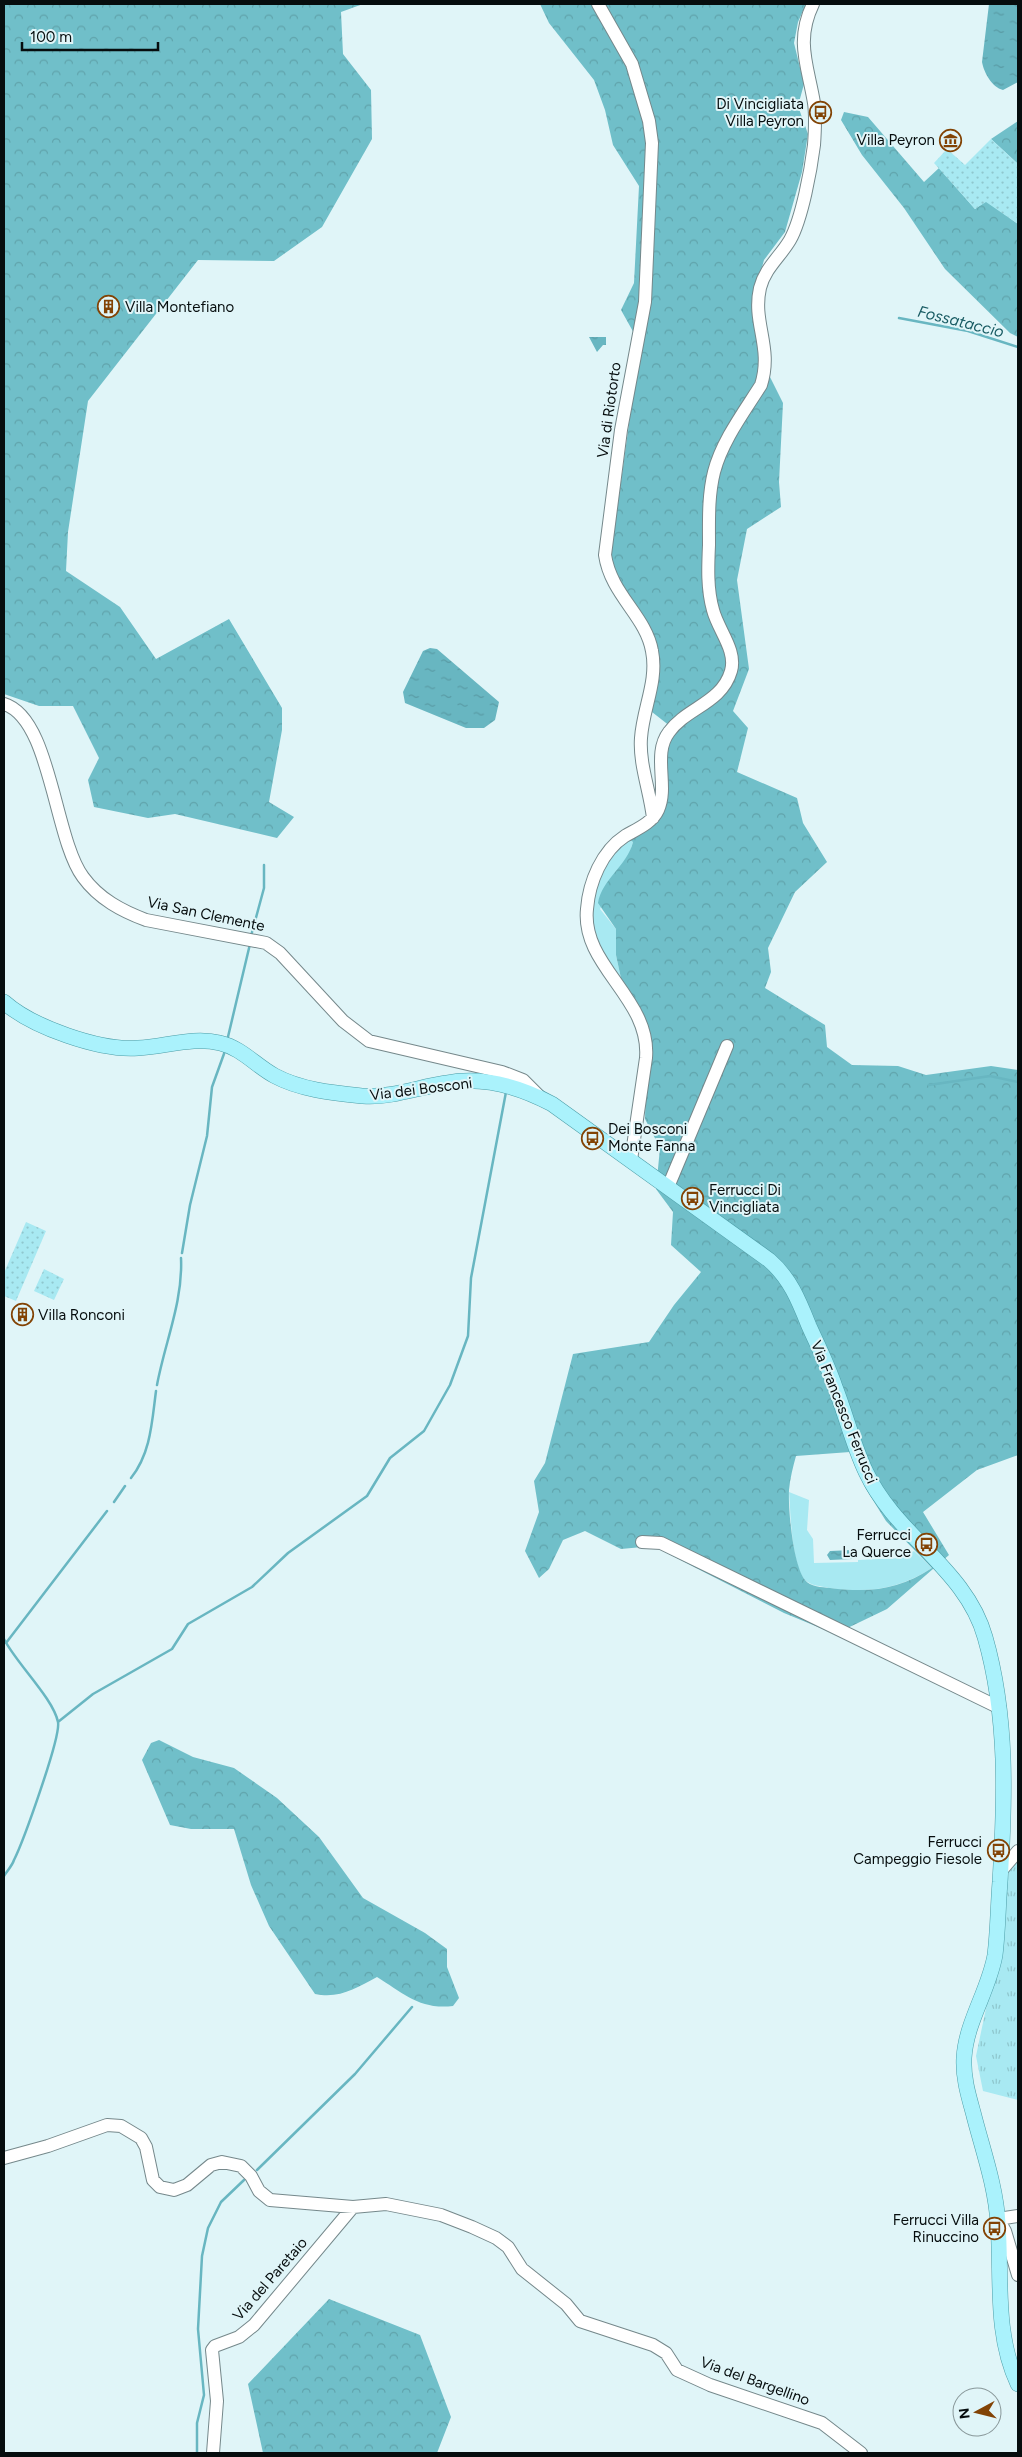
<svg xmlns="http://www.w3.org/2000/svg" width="1022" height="2457" font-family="Figtree,sans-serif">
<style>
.grass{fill:#a8e9f2}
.forest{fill:url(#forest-crowns);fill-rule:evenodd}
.park{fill:url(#park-tufts)}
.garden{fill:url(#garden-dots)}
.water{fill:url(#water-ripples)}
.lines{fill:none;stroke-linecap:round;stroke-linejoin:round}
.stream{stroke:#68b6c1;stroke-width:2.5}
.minor-casing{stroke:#75888b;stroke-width:14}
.major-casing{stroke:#4c9da7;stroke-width:16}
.minor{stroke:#fff;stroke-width:12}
.major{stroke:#aaf2fc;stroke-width:15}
.labels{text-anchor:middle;stroke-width:4;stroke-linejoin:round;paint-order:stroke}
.poi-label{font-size:15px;fill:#060d0e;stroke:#e0f5f8;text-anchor:end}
.street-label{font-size:15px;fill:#060d0e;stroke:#e0f5f8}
.water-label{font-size:16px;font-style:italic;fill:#185b63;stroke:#e0f5f8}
</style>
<defs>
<pattern id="forest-crowns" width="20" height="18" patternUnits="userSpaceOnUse" patternTransform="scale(1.25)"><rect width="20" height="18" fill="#70bfc9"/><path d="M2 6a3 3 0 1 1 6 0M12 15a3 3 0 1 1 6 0" fill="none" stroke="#60a3ab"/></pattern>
<pattern id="park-tufts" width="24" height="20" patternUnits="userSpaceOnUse" patternTransform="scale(1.25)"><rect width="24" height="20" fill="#a8e9f2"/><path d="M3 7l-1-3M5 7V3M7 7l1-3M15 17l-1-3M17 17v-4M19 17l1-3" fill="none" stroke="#8fc7ce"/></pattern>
<pattern id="garden-dots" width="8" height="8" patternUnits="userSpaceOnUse" patternTransform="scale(1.25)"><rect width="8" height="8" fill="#a8e9f2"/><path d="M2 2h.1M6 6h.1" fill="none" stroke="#8fc7ce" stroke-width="1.8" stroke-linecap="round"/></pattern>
<pattern id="water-ripples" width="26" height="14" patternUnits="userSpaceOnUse" patternTransform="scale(1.25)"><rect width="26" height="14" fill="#68b6c1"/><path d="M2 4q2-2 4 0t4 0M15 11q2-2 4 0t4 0" fill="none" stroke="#599ba5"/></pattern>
</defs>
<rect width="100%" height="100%" fill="#e0f5f8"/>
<path class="grass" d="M629 839 633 842 630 852 600 909 616 929V955L622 983 600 950 589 920 597 880 614 851Z
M789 1492 809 1500 807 1530 813 1539 814 1563 858 1562V1560L901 1558 914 1551 932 1568C898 1590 868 1593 829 1588 821 1586 810 1586 804 1579 791 1560 791 1516 789 1492Z"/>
<path class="forest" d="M4 4H363L341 12 343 54 371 90 372 139 322 227 274 261 198 260 88 401 68 532 66 571 120 607 156 659 229 619 282 708V730L269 802 294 817 277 838 175 814 148 818 94 807 88 780 99 758 73 706H39L4 694Z
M540 4H806L798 22 794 43 804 84 798 106 808 134 802 172 785 232 764 260 753 299 758 353 783 403 779 482 781 507 747 529 737 580 749 669 733 711 748 728 737 772 797 798 803 823 827 862 795 892 768 948 771 972 765 988 825 1025 827 1047 852 1065 898 1066 926 1075 991 1066 1018 1070V1455L977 1470 923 1512 949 1555 887 1609 835 1634 784 1613 653 1546 621 1549 585 1531 563 1540 549 1569 539 1578 525 1551 539 1512 534 1481 545 1463 573 1354 649 1342 674 1305 701 1272 671 1245 673 1212 656 1189 660 1148 645 1119 647 1043 622 983 616 955V929L598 903C602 879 627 866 633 842L629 839 651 825 666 746 675 730 652 712 658 675 610 561 640 344 621 310 634 283 639 186 613 145 605 110 594 80 549 23ZM850 1452 866 1489 886 1521 932 1568C899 1590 869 1593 830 1588 822 1587 810 1587 805 1580 793 1565 788 1509 789 1490 790 1478 793 1467 796 1456Z
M844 112 868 117 924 182 939 168 975 209 986 201 1018 224V337L1010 333 945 269 904 208 862 155 841 120Z
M1018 121V164L991 139Z
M159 1740 193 1757 234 1768 277 1798 319 1837 363 1898 425 1933 447 1949V1967L459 1998 453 2006C420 2010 403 1993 377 1977 356 1988 340 1999 315 1994L269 1926 251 1885 234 1829H191L170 1825 142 1760 151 1743Z
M329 2299 420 2335 451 2417 437 2453H263L248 2384Z"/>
<path class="park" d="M1018 1857V2100L983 2091 976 2056 997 1956 1009 1871Z"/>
<path class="garden" d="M991 139 1018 164V224L986 202 975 209 934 163 947 149 965 165Z
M26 1222 46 1231 16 1301 4 1296V1273Z
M44 1269 64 1279 54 1300 34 1291Z"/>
<path class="water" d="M989 4H1018V82L1003 90C992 87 984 73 982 62Z
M589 337H606V345H603L597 352Z
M430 648 437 649 499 702 495 720 484 728H466L405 703 403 692 423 651Z
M852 1550V1559L830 1560 827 1555 830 1551Z"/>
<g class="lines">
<path class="stream" d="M899 318 968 331 1018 347
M251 936 264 888V865
M227 1041 250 944
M929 1085 990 1076 1018 1082
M182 1253 190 1205 207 1136 212 1087 225 1051
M157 1385C165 1342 183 1302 181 1258
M131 1478C151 1453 152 1421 156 1391
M114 1502 125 1486
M4 1639C16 1663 53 1698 58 1722 61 1737 23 1842 14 1860 12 1866 7 1871 4 1876
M6 1643 107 1511
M58 1722 93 1694 172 1649 188 1624 252 1587 288 1553 367 1496 390 1458 424 1431 450 1385 468 1336 471 1278 506 1092
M257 2170 355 2074 412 2007
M197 2453V2423L204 2395 198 2329 202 2256 208 2228 221 2202 244 2180"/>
<defs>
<path id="minor" d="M598 4 632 64 649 121 652 143 645 302 621 430 605 555C611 595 646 616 652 651 658 681 643 708 641 738 639 764 650 791 653 818
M4 704C51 718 54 838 83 877 99 899 122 911 146 920L266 943 280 953 343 1021 369 1041 502 1072 523 1080 539 1096
M631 1160 646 1058C651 998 581 966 587 909 589 882 602 851 625 836 637 829 652 823 658 810 669 786 652 754 669 732 686 708 722 703 731 671 737 650 718 630 713 610 707 589 708 567 709 545 709 521 708 496 714 472 722 441 744 412 761 385 773 347 752 323 760 288 765 268 780 257 790 240 802 219 811 169 814 145 815 131 816 117 814 103 808 66 795 41 813 4
M668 1187 727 1046
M642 1542 661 1543 1000 1708
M1000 1872 1018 1851
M4 2158 48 2146 107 2125 121 2126 141 2138 146 2147 153 2180 160 2187 174 2190 187 2185 211 2165 222 2162 241 2166 251 2176 259 2191 270 2200 353 2207 386 2204 441 2215 472 2227 496 2238 508 2247 522 2269 566 2304 580 2321 653 2345 666 2353 677 2370 710 2385 822 2423 861 2453
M998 2219 1005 2231 1018 2275
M998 2219 1018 2216
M213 2453 217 2401 212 2350 215 2346 239 2337 254 2325 353 2207"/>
<path id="major" d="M4 1002C32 1027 100 1051 138 1048 165 1047 193 1036 220 1043 242 1048 256 1066 275 1076 301 1090 334 1093 363 1096 391 1098 419 1087 446 1083 482 1076 520 1087 552 1104L769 1260C790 1278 799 1301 809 1326 818 1346 828 1366 835 1387 846 1415 853 1445 866 1472 896 1536 966 1569 985 1637 1008 1717 1005 1800 1000 1882 998 1906 998 1931 995 1955 989 1990 966 2022 964 2058 963 2077 968 2094 973 2112 982 2148 996 2186 998 2224 1002 2277 994 2333 1018 2384"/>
</defs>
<use href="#minor" class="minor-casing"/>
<use href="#major" class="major-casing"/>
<use href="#minor" class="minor"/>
<use href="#major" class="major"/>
</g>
<defs>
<symbol id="bus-ring" viewBox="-11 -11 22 22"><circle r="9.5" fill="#e0f5f8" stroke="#824305" stroke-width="1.5"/><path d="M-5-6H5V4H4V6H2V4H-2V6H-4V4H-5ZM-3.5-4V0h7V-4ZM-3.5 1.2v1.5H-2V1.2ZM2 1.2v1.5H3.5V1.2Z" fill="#824305"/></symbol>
<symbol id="museum-ring" viewBox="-11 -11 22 22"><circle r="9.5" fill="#e0f5f8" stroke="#824305" stroke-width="1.5"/><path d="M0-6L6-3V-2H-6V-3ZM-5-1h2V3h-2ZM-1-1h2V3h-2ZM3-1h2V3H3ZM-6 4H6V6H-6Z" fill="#824305"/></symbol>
<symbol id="building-ring" viewBox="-11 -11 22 22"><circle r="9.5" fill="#e0f5f8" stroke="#824305" stroke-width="1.5"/><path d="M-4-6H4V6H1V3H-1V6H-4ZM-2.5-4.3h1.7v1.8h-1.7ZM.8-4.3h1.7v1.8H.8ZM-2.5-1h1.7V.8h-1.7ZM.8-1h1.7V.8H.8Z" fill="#824305"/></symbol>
</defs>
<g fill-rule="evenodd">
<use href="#bus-ring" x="808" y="100" width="25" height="25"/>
<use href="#museum-ring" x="938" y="128" width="25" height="25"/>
<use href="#building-ring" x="96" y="294" width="25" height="25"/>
<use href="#bus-ring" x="580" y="1126" width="25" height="25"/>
<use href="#bus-ring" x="680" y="1186" width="25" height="25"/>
<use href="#building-ring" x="10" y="1302" width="25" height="25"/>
<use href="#bus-ring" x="914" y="1532" width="25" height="25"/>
<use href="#bus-ring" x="986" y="1838" width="25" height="25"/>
<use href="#bus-ring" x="982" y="2216" width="25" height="25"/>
</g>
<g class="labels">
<g class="poi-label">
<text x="804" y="109">Di Vincigliata<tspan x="804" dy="17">Villa Peyron</tspan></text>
<text x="935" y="145">Villa Peyron</text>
<text x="125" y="312" text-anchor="start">Villa Montefiano</text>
<text x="608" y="1134" text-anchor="start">Dei Bosconi<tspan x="608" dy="17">Monte Fanna</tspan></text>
<text x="709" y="1195" text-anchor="start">Ferrucci Di<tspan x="709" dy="17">Vincigliata</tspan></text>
<text x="38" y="1320" text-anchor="start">Villa Ronconi</text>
<text x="911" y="1540">Ferrucci<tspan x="911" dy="17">La Querce</tspan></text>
<text x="982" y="1847">Ferrucci<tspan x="982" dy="17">Campeggio Fiesole</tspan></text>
<text x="979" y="2225">Ferrucci Villa<tspan x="979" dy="17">Rinuccino</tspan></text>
</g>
<g class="street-label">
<text transform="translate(609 410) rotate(-82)" y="5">Via di Riotorto</text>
<text transform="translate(206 914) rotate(12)" y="5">Via San Clemente</text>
<text transform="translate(421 1089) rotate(-7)" y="5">Via dei Bosconi</text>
<text transform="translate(844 1412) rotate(68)" y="5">Via Francesco Ferrucci</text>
<text transform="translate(270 2279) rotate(-49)" y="5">Via del Paretaio</text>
<text transform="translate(755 2381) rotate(20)" y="5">Via del Bargellino</text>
</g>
<g class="water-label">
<text transform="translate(961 321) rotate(14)" y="6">Fossataccio</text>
</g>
</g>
<rect width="1022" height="2457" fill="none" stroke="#060d0e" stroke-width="10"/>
<g transform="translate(977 2412) rotate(263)"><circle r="24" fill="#e0f5f8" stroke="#89989a"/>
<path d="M0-4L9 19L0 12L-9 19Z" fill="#824305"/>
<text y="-8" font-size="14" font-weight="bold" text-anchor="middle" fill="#060d0e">N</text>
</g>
<path d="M22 42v8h136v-8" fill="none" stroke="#060d0e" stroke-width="2.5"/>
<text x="30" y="42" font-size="15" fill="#060d0e" stroke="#e0f5f8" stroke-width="4" paint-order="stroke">100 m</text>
</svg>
